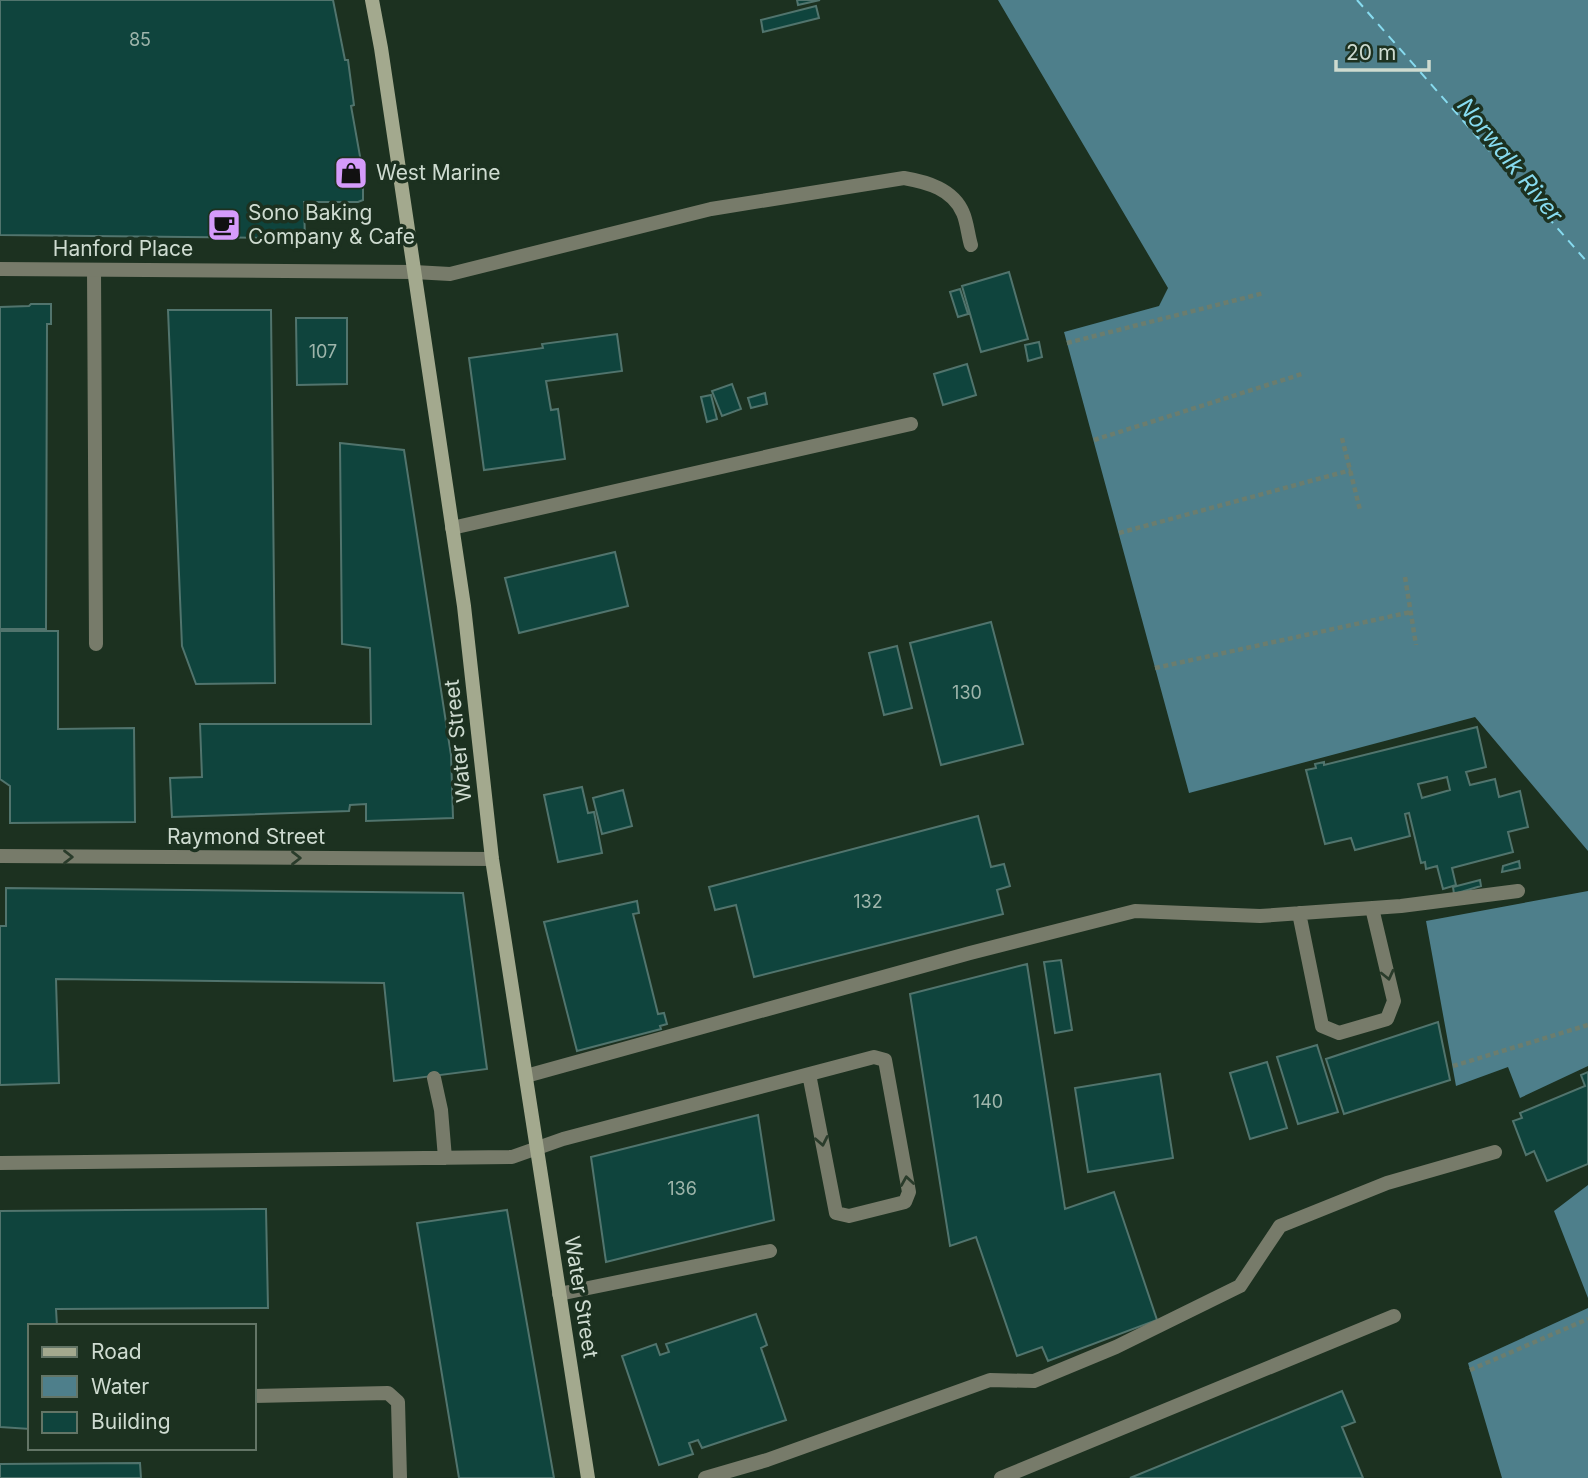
<svg xmlns="http://www.w3.org/2000/svg" width="1588" height="1478" font-family="Inter,sans-serif">
<style>
.water{fill:#4e7f8b}
.lines{fill:none;stroke-linecap:round;stroke-linejoin:round}
.ferry{stroke:#87dbef;stroke-width:2;stroke-dasharray:9 7;stroke-linecap:butt}
.building{fill:#0f443d;stroke:#51746d;stroke-width:2;fill-rule:evenodd}
.path{stroke:#6b7d6e;stroke-width:4.5;stroke-dasharray:5 3.5;stroke-linecap:butt}
.lane{stroke:#777b6a;stroke-width:14}
.street{stroke:#777b6a;stroke-width:14}
.secondary{stroke:#a3a98e;stroke-width:14}
.oneway{stroke:#2a3c2b}
.labels{text-anchor:middle;stroke-width:7;stroke-linejoin:round;paint-order:stroke}
.number-label{font-size:18px;fill:#9eb5ab}
.poi-label{font-size:21px;fill:#cedbd0;stroke:#1c3120;text-anchor:start}
.street-label{font-size:21px;fill:#cedbd0;stroke:#1c3120}
.water-label{font-size:23px;font-style:italic;fill:#87dbef;stroke:#1c3120}
</style>
<rect width="100%" height="100%" fill="#1c3120"/>
<path class="water" d="M998 0H1588V851L1475 717 1189 793 1064 332 1159 306 1168 288Z
M1588 891V1066L1520 1098 1508 1067 1456 1086 1426 921Z
M1588 1185V1298L1554 1211Z
M1588 1308V1478H1502L1468 1363Z"/>
<g class="lines">
<path class="ferry" d="M1357 0 1588 263"/>
</g>
<path class="building" d="M0 0H333L345 60H348L354 105 351 106 363 173V200L358 202H304L305 241 297 246 270 244V238L0 235Z
M797 0H820L798 5Z
M816 6 819 18 763 32 761 20Z
M1009 272 1028 339 981 352 962 286Z
M960 289 968 314 958 317 950 292Z
M31 304H51V324H47L46 629H0V307L29 306Z
M168 310H271L275 683 196 684 182 646Z
M296 318H347V384L297 385Z
M617 334 622 371 546 381 551 410 558 409 565 459 484 470 469 358 543 348 542 344Z
M1039 342 1042 357 1028 361 1025 345Z
M967 364 976 395 943 405 934 374Z
M732 384 741 409 722 416 712 391Z
M765 393 767 404 751 408 748 398Z
M711 395 717 419 707 422 701 397Z
M340 443 404 450 451 755 453 818 366 821V804L350 805 349 811 172 817 170 778 202 777 200 724H371L370 648 342 644Z
M615 552 628 606 519 633 505 578Z
M991 622 1023 744 941 765 910 643Z
M0 631H58V729L134 728 135 822 10 823V786L0 779Z
M897 646 912 708 884 715 869 653Z
M1477 727 1486 767 1466 772 1470 785 1495 779 1499 797 1520 791 1528 827 1508 832 1513 852 1452 868 1456 885 1443 889 1437 866 1426 869 1425 862 1421 863 1409 813 1405 814 1410 836 1355 850 1351 838 1325 844 1306 770 1316 768 1315 764 1324 762V765ZM1447 777 1450 790 1422 798 1418 784Z
M582 787 588 813 594 812 602 853 558 862 544 795Z
M623 790 632 826 602 834 593 798Z
M978 816 991 867 1004 864 1010 886 997 890 1003 914 754 977 736 905 715 910 709 887Z
M1519 861 1520 868 1502 872 1503 866Z
M1480 880 1481 886 1454 894 1453 887Z
M6 888 463 893 487 1069 394 1081 384 983 56 979 59 1083 0 1085V926H6Z
M637 901 639 913 633 914 658 1014 664 1013 667 1024 660 1026 661 1029 577 1051 544 922Z
M1061 960 1072 1030 1055 1033 1044 962Z
M1027 964 1065 1209 1114 1192 1157 1320 1048 1361 1042 1347 1017 1356 976 1237 950 1246 910 994Z
M1438 1022 1450 1080 1344 1114 1326 1059Z
M1317 1045 1338 1112 1298 1124 1277 1057Z
M1267 1062 1287 1128 1250 1139 1230 1073Z
M1588 1072V1164L1547 1181 1534 1151 1526 1155 1513 1121 1522 1118 1520 1113 1585 1086 1581 1075Z
M1160 1074 1173 1158 1088 1172 1075 1088Z
M758 1115 774 1220 606 1262 591 1157Z
M266 1209 268 1308 56 1309 57 1326H30V1429L0 1427V1211Z
M507 1210 554 1478H459L417 1223Z
M756 1314 767 1345 761 1348 786 1420 702 1448 698 1440 689 1443 693 1454 659 1465 622 1356 656 1344 660 1355 669 1352 666 1344Z
M1342 1391 1355 1422 1342 1427 1363 1478H1130Z
M140 1463 141 1478H0V1464Z"/>
<g class="lines">
<path class="path" d="M1067 343 1264 293
M1342 438 1360 510
M1094 440 1302 374
M1119 533 1351 470
M1405 577 1416 645
M1155 668 1411 612
M1453 1066 1588 1025
M1470 1370 1588 1319"/>
<path class="lane" d="M94 270 96 644
M414 272 450 274 711 209 904 178C927 182 953 189 963 213 967 222 968 235 971 245
M452 528 911 424
M1299 913 1322 1026 1339 1033 1387 1019 1394 1001 1372 908
M526 1076 970 953 1135 911 1260 916 1401 906 1518 891
M434 1078 441 1110 445 1158
M0 1163 512 1157 563 1139 874 1057 885 1060 909 1192 905 1202 849 1216 836 1213 809 1074
M559 1294 770 1251
M254 1396 388 1393 398 1402 400 1478
M705 1478 767 1460 990 1380 1034 1381 1116 1347 1240 1286 1280 1226 1387 1183 1495 1152
M1001 1478 1394 1316"/>
<path class="street" d="M0 269 414 272
M0 856 492 859"/>
<path class="secondary" d="M372 0 381 48 464 606 492 859 588 1478"/>
</g>
<defs><path id="oneway-chevron" d="M-2-3.5L2.5 0L-2 3.5" fill="none" stroke-width="1.6" stroke-linecap="round" stroke-linejoin="round" transform="scale(1.75)"/></defs>
<g class="oneway">
<use href="#oneway-chevron" transform="translate(68 857)"/>
<use href="#oneway-chevron" transform="translate(296 858)"/>
<use href="#oneway-chevron" transform="translate(1388 975) rotate(77)"/>
<use href="#oneway-chevron" transform="translate(822 1141) rotate(79)"/>
<use href="#oneway-chevron" transform="translate(907 1181) rotate(-99)"/>
</g>
<defs>
<symbol id="shop-square" viewBox="-11 -11 22 22"><rect x="-9" y="-9" width="18" height="18" rx="4" fill="#d59bfa" stroke="#1c3120"/><path d="M-5-2.5h2.3a2.7 3.5 0 0 1 5.4 0H5L5.5 6h-11ZM-1.5-2.5h3a1.5 2.3 0 0 0-3 0Z" fill="#111"/></symbol>
<symbol id="cafe-square" viewBox="-11 -11 22 22"><rect x="-9" y="-9" width="18" height="18" rx="4" fill="#d59bfa" stroke="#1c3120"/><path d="M-5.5-4.5H6V0H3Q3 3.5 0 3.5H-2.5Q-5.5 3.5-5.5 0ZM3-3.2v2h1.7v-2ZM-6 4.5H4V6H-6Z" fill="#111"/></symbol>
</defs>
<g fill-rule="evenodd">
<use href="#shop-square" x="332" y="154" width="38" height="38"/>
<use href="#cafe-square" x="205" y="206" width="38" height="38"/>
</g>
<g class="labels">
<g class="number-label">
<text x="140" y="46">85</text>
<text x="323" y="358">107</text>
<text x="967" y="699">130</text>
<text x="868" y="908">132</text>
<text x="988" y="1108">140</text>
<text x="682" y="1195">136</text>
</g>
<g class="poi-label">
<text x="376" y="180">West Marine</text>
<text x="248" y="220">Sono Baking<tspan x="248" dy="24">Company &amp; Cafe</tspan></text>
</g>
<g class="street-label">
<text x="123" y="256">Hanford Place</text>
<text transform="translate(458 741) rotate(-96)" y="7">Water Street</text>
<text x="246" y="844">Raymond Street</text>
<text transform="translate(581 1297) rotate(81)" y="7">Water Street</text>
</g>
<g class="water-label">
<text transform="translate(1510 160) rotate(51)" y="8">Norwalk River</text>
</g>
</g>
<rect x="28" y="1324" width="228" height="126" fill="#1c3120" stroke="#637566" stroke-width="2"/>
<rect x="42" y="1347" width="35" height="10" fill="#a3a98e" stroke="#637566" stroke-width="2"/>
<text x="91" y="1359" font-size="21" fill="#cedbd0">Road</text>
<rect x="42" y="1376" width="35" height="21" fill="#4e7f8b" stroke="#637566" stroke-width="2"/>
<text x="91" y="1394" font-size="21" fill="#cedbd0">Water</text>
<rect x="42" y="1412" width="35" height="21" fill="#0f443d" stroke="#637566" stroke-width="2"/>
<text x="91" y="1429" font-size="21" fill="#cedbd0">Building</text>
<path d="M1336 60v10h93v-10" fill="none" stroke="#cedbd0" stroke-width="3.5"/>
<text x="1346" y="60" font-size="21" fill="#cedbd0" stroke="#1c3120" stroke-width="5" paint-order="stroke">20 m</text>
</svg>
